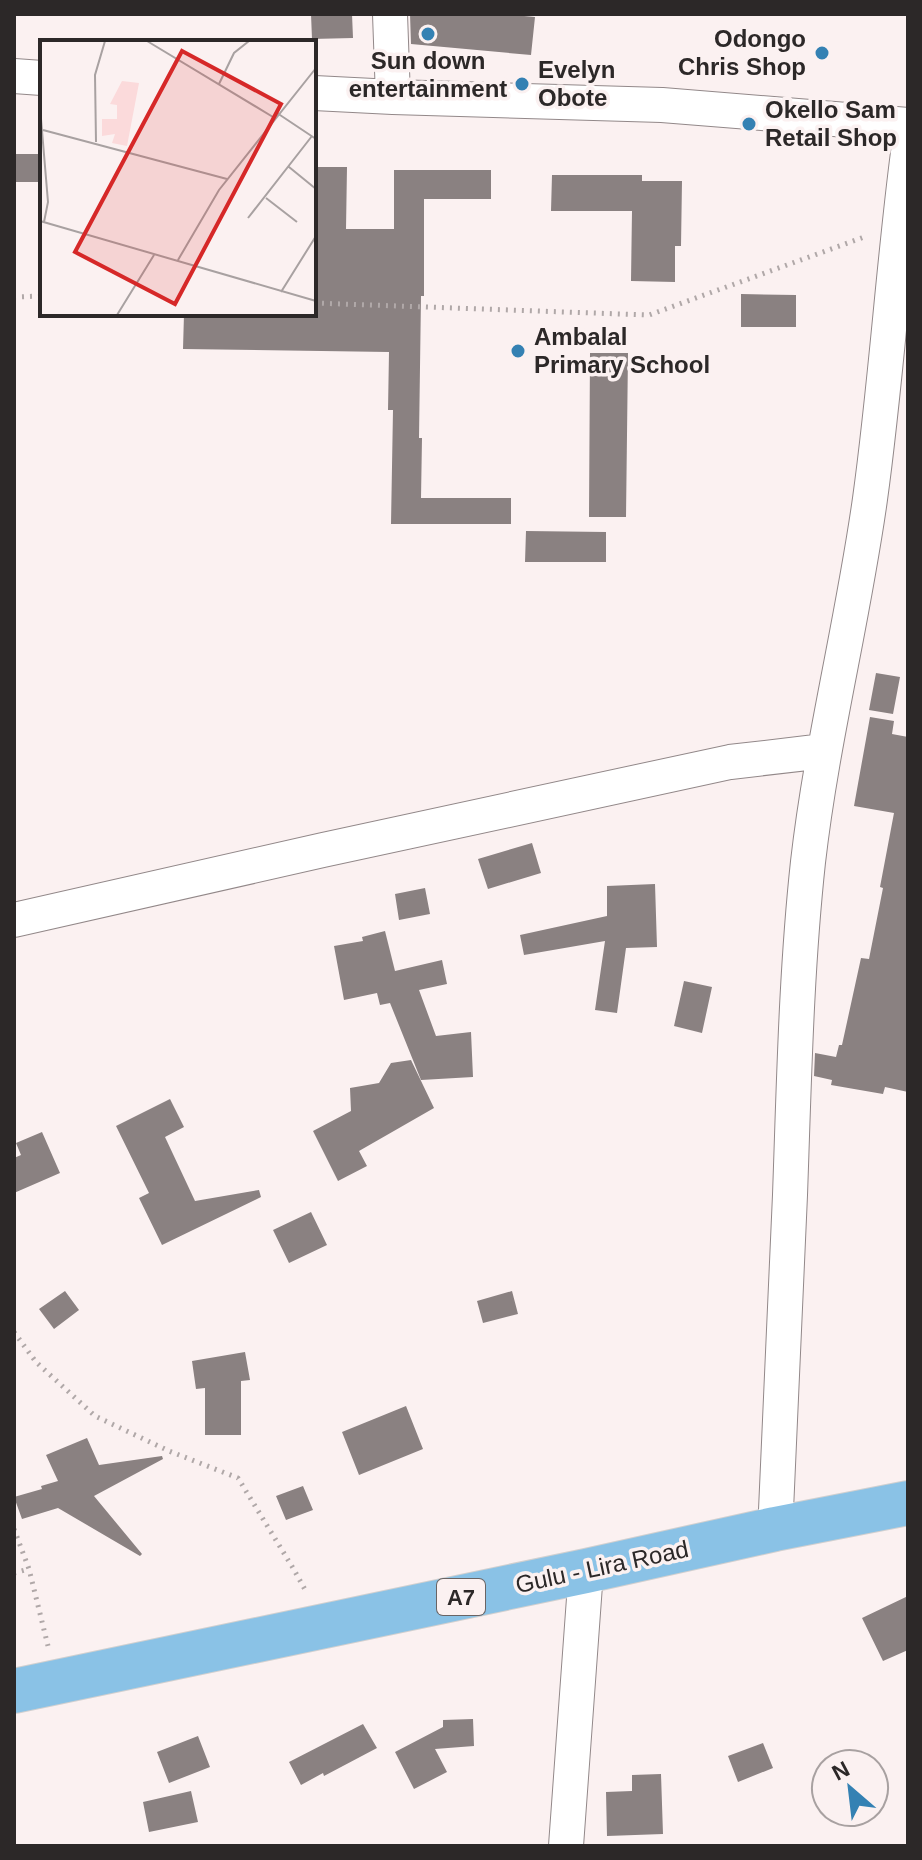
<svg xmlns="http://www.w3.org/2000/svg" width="922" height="1860" font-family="Helvetica,sans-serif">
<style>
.building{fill:#8a8181}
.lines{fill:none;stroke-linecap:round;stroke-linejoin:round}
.minor-casing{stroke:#928889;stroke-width:36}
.primary-casing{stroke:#d1d0d0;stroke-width:46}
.path{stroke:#b0a8a8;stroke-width:5;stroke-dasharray:2 6;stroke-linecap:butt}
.minor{stroke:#fff;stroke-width:34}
.primary{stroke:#8ac2e6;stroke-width:44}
.poi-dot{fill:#3481b3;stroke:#fbf1f1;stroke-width:3}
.labels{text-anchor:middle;stroke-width:7;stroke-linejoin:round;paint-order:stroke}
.shield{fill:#fbf1f1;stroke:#6a6464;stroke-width:2}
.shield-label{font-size:22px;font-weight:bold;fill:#2c2828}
.poi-label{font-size:24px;font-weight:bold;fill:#2c2828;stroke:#fbf1f1;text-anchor:start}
.street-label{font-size:24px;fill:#2c2828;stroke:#fbf1f1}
.inset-road{fill:none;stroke:#a8a1a1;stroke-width:2}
.view{fill:#d62828;fill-opacity:0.15;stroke:#d62828;stroke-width:4}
.inset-edge{fill:none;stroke:#2c2828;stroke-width:4}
</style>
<rect width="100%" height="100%" fill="#fbf1f1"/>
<path class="building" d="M311 14H352L353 38 312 39Z
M410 14H501L535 17 531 55 411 44Z
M14 154H42V182H14Z
M314 167H347L346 229H394V170H491V199H424V296H421L419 438H422L421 498H511V524H391L393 410H388L389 352 183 349 184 314 316 316 317 199H314Z
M552 175H642V181H682L681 246H675V282L631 281 632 211H551Z
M741 294 796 295V327H741Z
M590 353H628L626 517H589Z
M526 531 606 532V562H525Z
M876 673 900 677 893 714 869 710Z
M870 717 894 721 892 734 908 737V1092L885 1087 883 1094 831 1085 832 1080 814 1076 815 1053 836 1057 839 1045H842L861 958 869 959 883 888 880 887 894 813 854 806Z
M532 843 541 873 488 889 478 859Z
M655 884 657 947 626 948 617 1013 595 1010 605 941 524 955 520 935 607 916V886Z
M425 888 430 914 399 920 395 894Z
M385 931 395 971 442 960 447 984 419 990 436 1036 471 1032 473 1077 421 1080 390 1003 380 1005 377 993 344 1000 334 946 363 941 362 937Z
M684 981 712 987 702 1033 674 1026Z
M411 1060 434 1108 359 1151 367 1166 338 1181 313 1131 351 1111 350 1088 379 1083 391 1063Z
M170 1099 184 1127 165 1137 195 1201 259 1190 261 1197 162 1245 139 1198 149 1193 116 1126Z
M42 1132 60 1173 14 1193V1158L21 1155 16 1143Z
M311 1212 327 1245 289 1263 273 1230Z
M65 1291 79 1310 54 1329 39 1309Z
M512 1291 518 1314 483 1323 477 1301Z
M245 1352 250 1380 241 1381V1435H205V1388L196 1389 192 1361Z
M406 1406 423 1449 359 1475 342 1432Z
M87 1438 99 1465 162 1456 163 1459 94 1496 142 1554 140 1556 58 1508 22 1519 14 1497 42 1489 41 1486 58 1481 46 1455Z
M303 1486 313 1510 286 1520 276 1496Z
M908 1596V1650L883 1661 862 1618Z
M473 1719 474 1746 435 1749 447 1772 414 1789 395 1752 443 1727V1720Z
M363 1724 377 1748 324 1776 323 1773 301 1785 289 1762Z
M198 1736 210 1767 169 1783 157 1752Z
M763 1743 773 1768 738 1782 728 1756Z
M661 1774 663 1834 607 1836 606 1792 632 1791V1775Z
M191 1791 198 1822 149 1832 143 1802Z"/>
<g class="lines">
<defs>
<path id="minor" d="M390 14 393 97
M14 76 42 78
M314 93 393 97 662 105 908 125
M14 920 323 850 730 762 824 751
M775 1529C781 1418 786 1307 790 1195 794 1084 796 973 808 862 822 740 853 621 870 499 886 384 893 268 908 153
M566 1846 586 1571"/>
<path id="primary" d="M14 1691 586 1571 775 1529 908 1503"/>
</defs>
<use href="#minor" class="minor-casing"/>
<use href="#primary" class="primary-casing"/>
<path class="path" d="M14 297 42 296
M314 303 649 315 867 236
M14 1332 36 1362 95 1416 169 1451 238 1478 293 1568 307 1593
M14 1529 29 1569 48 1646
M14 1573 29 1569"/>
<use href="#minor" class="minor"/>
<use href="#primary" class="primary"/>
</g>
<g class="poi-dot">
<circle cx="428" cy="34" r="8"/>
<circle cx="822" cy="53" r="8"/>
<circle cx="522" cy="84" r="8"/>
<circle cx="749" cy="124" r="8"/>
<circle cx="518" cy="351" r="8"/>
</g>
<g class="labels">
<rect class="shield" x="437" y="1579" width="48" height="36" rx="6"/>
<g class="shield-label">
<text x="461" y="1605">A7</text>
</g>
<g class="poi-label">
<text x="806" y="47" text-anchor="end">Odongo<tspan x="806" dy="28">Chris Shop</tspan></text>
<text x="428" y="69" text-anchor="middle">Sun down<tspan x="428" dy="28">entertainment</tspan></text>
<text x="538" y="78">Evelyn<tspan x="538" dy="28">Obote</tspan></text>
<text x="765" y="118">Okello Sam<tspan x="765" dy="28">Retail Shop</tspan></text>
<text x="534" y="345">Ambalal<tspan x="534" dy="28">Primary School</tspan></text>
</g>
<g class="street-label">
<text transform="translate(602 1567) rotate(-12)" y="8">Gulu - Lira Road</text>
</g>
</g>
<g transform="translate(40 40)">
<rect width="276" height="276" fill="#fbf1f1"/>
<path d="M82 41 99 43 87 106 72 103 75 94 62 96V79H77V65L70 64Z" fill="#fbdadb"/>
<path class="inset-road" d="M107 1 233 77M179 44 194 13 209 1M0 67 8 162 4 182M237 73 276 99M3 90 187 139M56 102 55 35 65 1M249 127 276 149M226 158 257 182M208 178 272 96M0 181 276 261M138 220 179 150 276 28M241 252 276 196M77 275 114 215"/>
<path class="view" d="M142 11 241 64 135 264 35 212Z"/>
<rect width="276" height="276" class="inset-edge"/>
</g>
<rect width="922" height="1860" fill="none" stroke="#2c2828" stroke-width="32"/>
<g transform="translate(850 1788) rotate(332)"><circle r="38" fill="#fbf1f1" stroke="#a8a1a1" stroke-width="2"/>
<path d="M0-6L14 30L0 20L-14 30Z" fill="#3481b3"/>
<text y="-12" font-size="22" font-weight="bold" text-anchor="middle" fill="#2c2828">N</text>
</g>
</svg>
